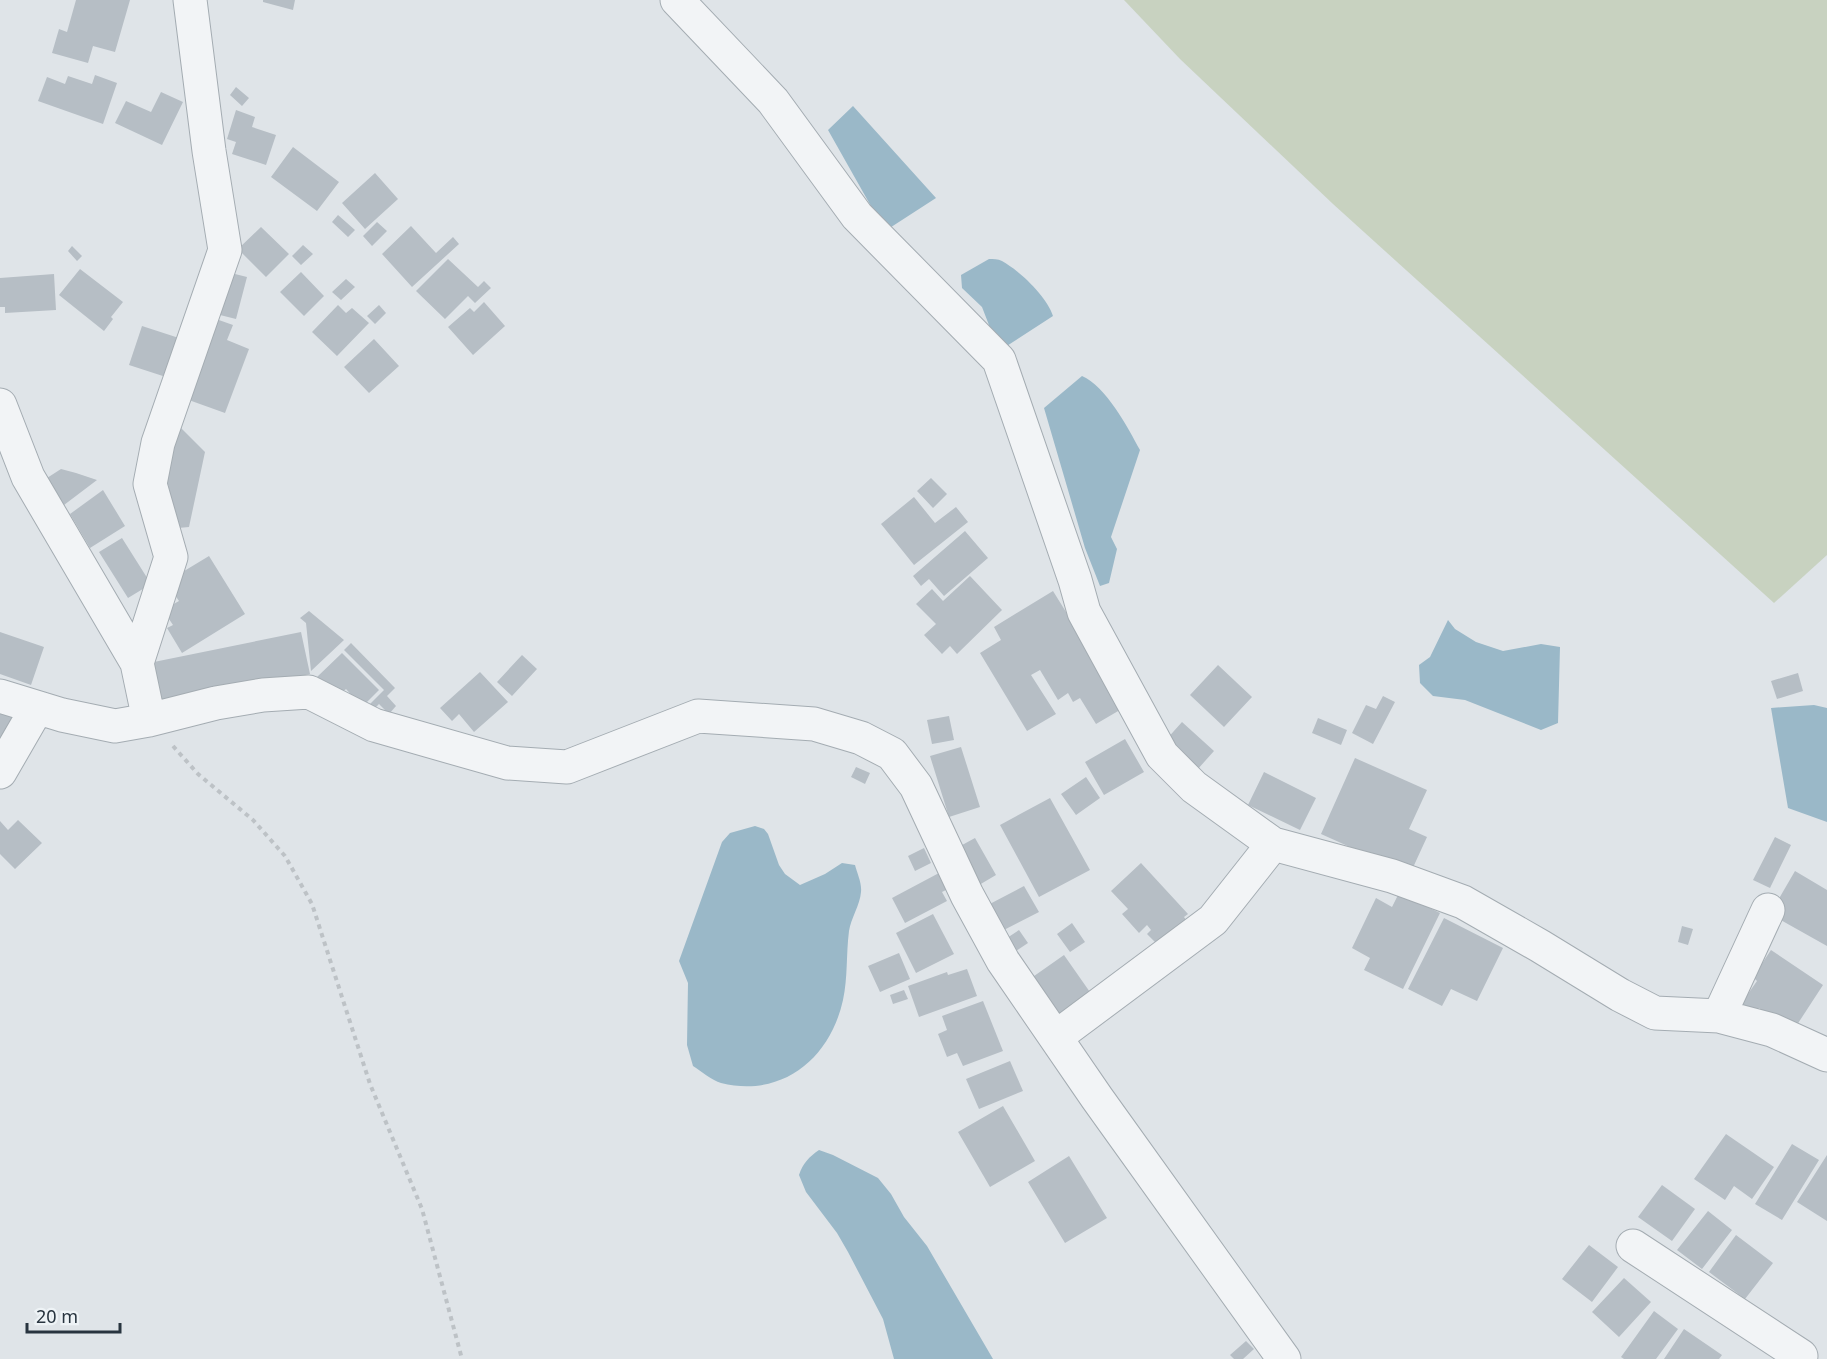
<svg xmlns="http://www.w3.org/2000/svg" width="1827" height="1359" font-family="'Noto Sans',sans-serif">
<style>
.green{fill:#c8d2c0}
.water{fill:#9ab8c8}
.building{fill:#b6bec5}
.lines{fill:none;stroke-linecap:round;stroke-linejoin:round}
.minor-casing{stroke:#a4acb2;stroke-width:35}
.path{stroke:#bdc2c6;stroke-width:4;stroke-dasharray:4.5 4.5;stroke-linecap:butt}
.minor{stroke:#f2f4f6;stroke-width:33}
</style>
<rect width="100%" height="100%" fill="#dfe4e8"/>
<path class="green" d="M1124 0H1827V555L1774 603 1333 204 1180 59Z"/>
<path class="water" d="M853 106 936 198 885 231 828 130Z
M989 259C993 259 998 259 1002 261 1020 271 1047 297 1053 316L999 351 982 307 962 288 961 275Z
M1082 376C1106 386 1128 428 1140 450L1111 537 1117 549 1109 583 1100 586 1085 548 1044 408Z
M1448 620 1455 629 1476 642 1503 651 1541 644 1560 647 1558 723 1541 730 1465 700 1433 696 1420 683 1419 665 1430 657Z
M1814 705 1827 708V822L1788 808 1771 708Z
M755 826 764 829 768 834 779 865 785 874 800 885 825 874 842 863 855 865C857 873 862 883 861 892 860 905 851 918 849 931 846 954 848 977 843 1000 830 1059 782 1098 721 1083 712 1080 702 1072 693 1066L687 1045 688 983 679 961 722 842 730 833Z
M819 1150 833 1155 878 1178 891 1194 904 1217 927 1246 993 1359H894L883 1319 848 1252 837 1233 806 1192 799 1175C803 1163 809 1157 819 1150Z"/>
<path class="building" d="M76 0H130L115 52 93 46 88 63 52 53 59 29 67 32Z
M263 0H295L293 10 263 2Z
M95 75 117 83 103 124 38 101 47 77 65 84 68 76 92 84Z
M236 87 249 98 242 106 230 95Z
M161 92 183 102 162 145 115 123 126 101 151 112Z
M236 110 255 117 252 127 276 135 266 165 232 154 236 142 227 139Z
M293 147 339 182 317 211 271 177Z
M375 173 398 199 365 229 342 203Z
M338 215 355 230 348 237 332 222Z
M377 222 387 231 372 246 363 236Z
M411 226 436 253 453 237 459 244 412 287 382 254Z
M261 227 289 254 266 277 238 249Z
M303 245 313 254 301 265 292 256Z
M72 246 82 256 77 261 68 251Z
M448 259 478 287 484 281 491 288 475 303 468 296 445 319 416 291Z
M80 269 123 302 111 317 113 319 104 331 59 295Z
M301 272 324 296 304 316 280 292Z
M231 273 247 277 236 319 220 315Z
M54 274 56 310 5 313V307H0V278Z
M346 279 355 287 341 300 332 292Z
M484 302 505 326 473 355 448 327 470 308 474 312Z
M338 305 346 313 352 308 369 323 337 356 312 332Z
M379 305 386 313 375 324 367 316Z
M216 319 233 325 227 340 249 349 225 413 186 399Z
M142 326 182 339 169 378 129 365Z
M374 339 399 366 369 393 344 367Z
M175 422 205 452 189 527 178 528 162 458Z
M61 469 76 473 97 480 64 505 47 478Z
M931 478 947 494 933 508 917 491Z
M103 490 125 526 90 548 70 514Z
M914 497 935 523 956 507 968 522 914 565 881 524Z
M965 531 988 558 944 596 929 579 921 586 913 576Z
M122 538 151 584 128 598 99 552Z
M209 556 245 614 182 653 167 628 173 625 163 610 179 601 166 582Z
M970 576 1002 610 957 654 950 646 942 654 924 635 936 624 916 604 932 589 943 601Z
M1053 591 1125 707 1096 724 1080 698 1073 702 1068 693 1058 700 1040 670 1031 675 1056 714 1027 731 980 653 1001 640 994 627Z
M309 611 344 640 311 671 306 623 300 618Z
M0 632 44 647 31 685 0 674Z
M301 632 310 674 153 707 144 664Z
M351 643 395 688 387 696 396 706 389 714 379 704 368 715 364 710 384 690 344 650Z
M342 653 379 690 362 707 346 689 337 697 317 677Z
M522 655 537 669 512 696 497 682Z
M1218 665 1252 697 1224 727 1190 695Z
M480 672 508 702 474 732 459 714 452 721 440 708Z
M1798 673 1803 691 1777 699 1771 681Z
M1383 696 1395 702 1373 744 1352 733 1366 705 1376 709Z
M0 703 20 712 0 746Z
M949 716 954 740 932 744 927 720Z
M1318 718 1347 730 1341 745 1312 733Z
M1182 722 1214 751 1197 770 1165 741Z
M1125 739 1144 772 1104 795 1085 762Z
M961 747 980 807 949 817 930 756Z
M1355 758 1427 790 1409 829 1427 837 1410 874 1321 834Z
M856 767 870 773 865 784 851 777Z
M1264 772 1316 798 1300 830 1248 805Z
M1086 777 1100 798 1076 815 1061 794Z
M1050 798 1090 870 1039 897 1000 825Z
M18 820 42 843 15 869 0 854V821L8 830Z
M1775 837 1791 845 1770 888 1753 880Z
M975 838 996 875 974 888 953 850Z
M924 848 931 863 915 871 908 856Z
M1141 863 1188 914 1184 917 1189 924 1156 943 1147 934 1151 930 1147 925 1139 933 1122 914 1128 909 1111 891Z
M1795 871 1827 890V946L1770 914Z
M939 873 948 889 942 892 947 901 905 923 892 898Z
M1024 886 1039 912 998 933 984 907Z
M1399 893 1440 913 1403 989 1364 970 1370 958 1352 948 1376 898 1392 907Z
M933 914 954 954 916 973 896 933Z
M1444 918 1503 948 1477 1001 1451 989 1442 1006 1408 989Z
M1072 923 1085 942 1070 952 1057 934Z
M1682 926 1693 929 1688 945 1678 942Z
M1019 930 1028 943 1016 951 1007 938Z
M1771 950 1823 985 1793 1031 1759 1008 1752 1018 1738 1008 1757 981 1753 977Z
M899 953 910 979 880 992 868 966Z
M1064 955 1092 995 1056 1021 1027 981Z
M967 969 977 996 919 1017 908 986 947 972 948 975Z
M904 990 908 999 893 1004 890 995Z
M983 1001 1003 1051 963 1066 957 1053 947 1057 938 1034 947 1030 942 1016Z
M1010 1061 1023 1091 979 1109 966 1079Z
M1003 1106 1035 1161 990 1187 958 1132Z
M1726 1134 1774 1167 1752 1199 1734 1186 1725 1200 1694 1179Z
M1792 1144 1819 1160 1782 1220 1755 1204Z
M1827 1155V1221L1797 1202Z
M1069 1156 1107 1218 1065 1243 1028 1182Z
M1662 1185 1695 1209 1672 1241 1638 1217Z
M1708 1211 1732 1230 1702 1269 1677 1250Z
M1736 1235 1773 1263 1745 1299 1709 1272Z
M1589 1245 1618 1267 1592 1302 1562 1279Z
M1624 1278 1651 1302 1619 1337 1592 1312Z
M1654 1311 1678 1329 1656 1359H1624L1621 1357Z
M1684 1329 1722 1355 1719 1359H1664Z
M1246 1341 1254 1349 1243 1359H1234L1230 1355Z"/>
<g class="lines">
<defs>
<path id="minor" d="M677 0 773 101 857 216 999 360 1075 580 1084 612 1162 755 1194 787 1273 844 1392 876 1463 902 1540 946 1620 995 1655 1013 1719 1016 1772 1030 1827 1055
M0 405 28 477 137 663 149 720
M137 663 171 557 150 484 158 443 225 250 209 151 190 0
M0 696 62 715 115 726 149 720 216 703 263 695 309 692 374 725 507 763 567 767 698 716 814 724 861 738 892 754 916 786 967 895 1003 961 1097 1098 1284 1359
M0 772 37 708
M1719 1016 1768 910
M1056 1037 1213 920 1273 844
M1633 1246 1801 1356"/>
</defs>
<use href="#minor" class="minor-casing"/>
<path class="path" d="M173 746 198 774 253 820 285 856 312 904 370 1084 422 1209 462 1359"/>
<use href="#minor" class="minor"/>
</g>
<path d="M27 1323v9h93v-9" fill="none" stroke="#28343f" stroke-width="3"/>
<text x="36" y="1323" font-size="18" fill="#28343f" stroke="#eef3f6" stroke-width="4.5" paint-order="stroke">20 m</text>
</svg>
